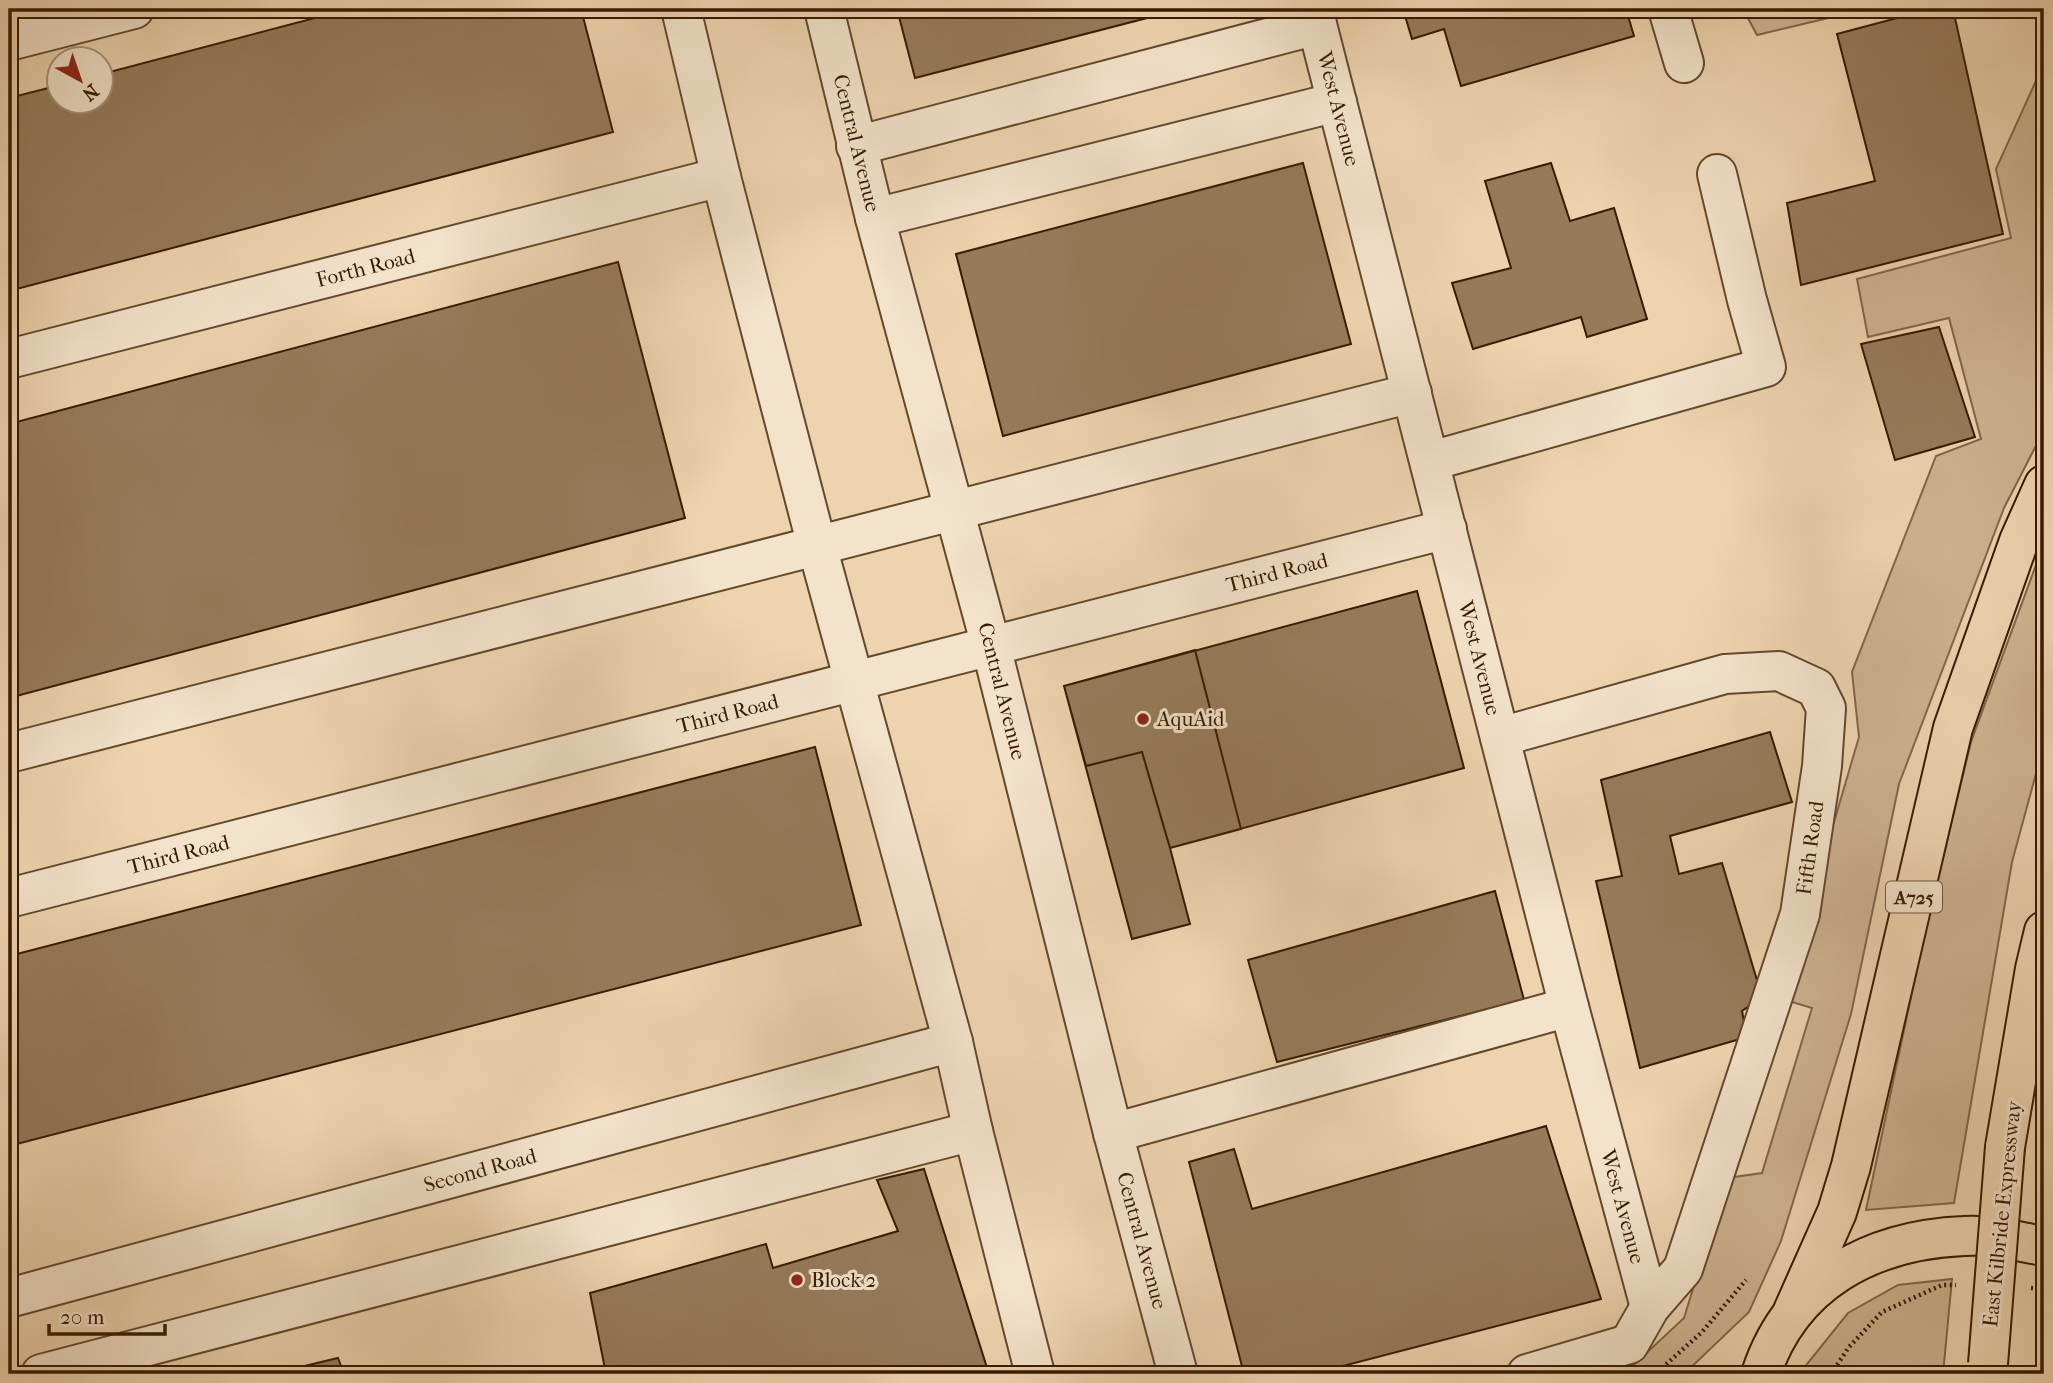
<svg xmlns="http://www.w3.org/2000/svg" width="2053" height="1383" font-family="'IM FELL French Canon',serif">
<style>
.green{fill:#ceb491;stroke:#826749;stroke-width:2}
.building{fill:#967b5b;stroke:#371a01;stroke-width:2}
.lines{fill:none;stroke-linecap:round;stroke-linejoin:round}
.minor-casing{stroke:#64482c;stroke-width:42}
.major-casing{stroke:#371a01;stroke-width:42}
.highway-casing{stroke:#371a01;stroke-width:42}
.path{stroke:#371a01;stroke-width:4.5;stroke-dasharray:2 3.5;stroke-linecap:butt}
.minor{stroke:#f3e3cb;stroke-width:38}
.major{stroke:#edd4af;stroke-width:38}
.highway{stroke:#edd4af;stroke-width:38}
.highway-bridge-casing{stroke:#371a01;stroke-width:42;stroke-linecap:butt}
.highway-bridge{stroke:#edd4af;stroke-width:38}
.poi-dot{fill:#8f2418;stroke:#f3e3cb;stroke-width:2.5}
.labels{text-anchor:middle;stroke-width:6;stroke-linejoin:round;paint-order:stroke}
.shield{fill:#f3e3cb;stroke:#6f563e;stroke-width:2}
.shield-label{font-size:19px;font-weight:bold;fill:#371a01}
.street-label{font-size:21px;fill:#371a01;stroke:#f3e3cb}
.poi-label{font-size:21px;fill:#371a01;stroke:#f3e3cb;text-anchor:start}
</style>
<rect width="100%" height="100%" fill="#edd4af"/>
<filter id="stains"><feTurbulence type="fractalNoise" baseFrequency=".00286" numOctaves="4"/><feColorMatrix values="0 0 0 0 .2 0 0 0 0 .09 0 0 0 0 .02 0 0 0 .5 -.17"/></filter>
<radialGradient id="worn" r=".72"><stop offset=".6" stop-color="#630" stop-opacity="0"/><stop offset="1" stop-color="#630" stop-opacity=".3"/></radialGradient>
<path class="green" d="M1743 9H1866L1757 35Z
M2044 63V430L2004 508 1899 784 1851 1014 1781 1241 1749 1312 1684 1374H1624L1684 1318 1727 1178 1762 1173 1812 1008 1782 999 1859 737 1852 672 1936 456 1981 439 1949 318 1868 337 1857 279 2011 238 1996 169Z
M2044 543V744L2012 862 1954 1203 1866 1210 1923 940 1971 742Z
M1952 1279 1943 1374H1799L1848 1313 1898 1285Z"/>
<path class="building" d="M349 9H581L613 132 9 291V98L60 85V102H102V74Z
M897 9H1182L915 78Z
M1403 9H1626L1634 36 1461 86 1444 29 1412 39Z
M1931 9H1953L2003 234 1801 285 1787 203 1875 181 1837 34Z
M1303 163 1351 344 1003 436 956 254Z
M1551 163 1570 221 1614 208 1647 319 1587 337 1581 317 1473 349 1452 283 1511 268 1485 181Z
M618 262 685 518 9 698V424Z
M1939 327 1975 437 1895 460 1861 344Z
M1417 591 1464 768 1170 848 1190 924 1132 939 1064 686Z
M1195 650 1241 829 1170 848 1142 752 1086 766 1064 686Z
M1770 732 1792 802 1670 836 1679 874 1722 863 1762 997 1742 1011 1747 1037 1640 1068 1596 881 1622 876 1601 780Z
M815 747 861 925 9 1146V956Z
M1495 891 1524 1000 1277 1062 1248 960Z
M1546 1126 1601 1299 1312 1374H1244L1189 1162 1234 1149 1252 1209Z
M924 1169 989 1374H606L590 1293 766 1244 773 1268 898 1231 877 1180Z
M338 1358 344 1374H271Z"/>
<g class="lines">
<defs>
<g id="minor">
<path d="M681 9 721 177 817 546 953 1042 973 1131 1035 1374"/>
<path id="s1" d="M824 9 875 218 991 646 1113 1133 1178 1374"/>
<path id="s2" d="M1313 9 1569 1007 1650 1307"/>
<path d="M1668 9 1684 63"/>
<path d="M9 41 134 9"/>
<path d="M856 146 1317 25"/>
<path d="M875 218 1337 102"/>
<path id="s3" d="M9 359 721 177"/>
<path d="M1431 461 1766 367 1747 300 1717 174"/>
<path d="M1500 737 1725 674 1779 671 1816 688 1826 708 1822 766 1800 914 1683 1269 1650 1307 1629 1344 1527 1374"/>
<path d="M9 753 1412 393"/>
<path id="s4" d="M9 898 1447 529"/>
<path d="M1113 1133 1569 1007"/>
<path id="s5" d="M9 1298 953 1042"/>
<path d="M41 1374 973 1131"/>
</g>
<path id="major" d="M1761 1374C1791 1282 1871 1240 1964 1236 1990 1234 2019 1242 2044 1246"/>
<path id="highway" d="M2005 1147 2035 969 2044 931
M1793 1311 1837 1212 1851 1166 1953 728 2019 541 2044 485"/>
</defs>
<use href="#minor" class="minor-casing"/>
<use href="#major" class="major-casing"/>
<use href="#highway" class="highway-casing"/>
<path class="path" d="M2031 1288 2044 1289
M1662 1368 1702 1332 1746 1280
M1831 1374 1849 1347 1882 1312 1942 1285H1956"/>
<use href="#minor" class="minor"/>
<use href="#major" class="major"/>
<use href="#highway" class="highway"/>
<defs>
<path id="highway-bridge" d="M1988 1364 2005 1147"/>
</defs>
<use href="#highway-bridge" class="highway-bridge-casing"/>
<use href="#highway-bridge" class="highway-bridge"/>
</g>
<g class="poi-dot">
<circle cx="1143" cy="719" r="7"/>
<circle cx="797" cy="1280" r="7"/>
</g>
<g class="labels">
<rect class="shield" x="1886" y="881.5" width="56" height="31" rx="5"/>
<g class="shield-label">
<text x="1914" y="904">A725</text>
</g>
<g class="street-label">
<text dy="7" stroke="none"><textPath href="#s2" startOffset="103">West Avenue</textPath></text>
<text dy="7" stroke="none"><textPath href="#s1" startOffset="138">Central Avenue</textPath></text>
<text dy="7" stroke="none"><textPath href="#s3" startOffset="368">Forth Road</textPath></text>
<text dy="7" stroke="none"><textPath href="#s4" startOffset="1309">Third Road</textPath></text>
<text dy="7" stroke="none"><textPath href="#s2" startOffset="670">West Avenue</textPath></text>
<text dy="7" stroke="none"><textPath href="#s1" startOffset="705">Central Avenue</textPath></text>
<text dy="7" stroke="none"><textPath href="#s4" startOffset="742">Third Road</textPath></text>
<text transform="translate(1810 848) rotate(-82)" y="7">Fifth Road</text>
<text dy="7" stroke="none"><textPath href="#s4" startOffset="175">Third Road</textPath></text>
<text dy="7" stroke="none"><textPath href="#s5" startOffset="488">Second Road</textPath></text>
<text dy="7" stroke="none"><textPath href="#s2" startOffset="1237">West Avenue</textPath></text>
<text transform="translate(2002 1214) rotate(-84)" y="7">East Kilbride Expressway</text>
<text dy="7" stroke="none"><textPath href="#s1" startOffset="1272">Central Avenue</textPath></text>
</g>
<g class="poi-label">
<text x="1157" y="726">AquAid</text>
<text x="811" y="1287">Block 2</text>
</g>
</g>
<rect width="2053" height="1383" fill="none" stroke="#edd4af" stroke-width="35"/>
<rect x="10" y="10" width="2032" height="1362" fill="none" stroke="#371a01" stroke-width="3.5"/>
<rect x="18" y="18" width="2018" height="1348" fill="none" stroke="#371a01" stroke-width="2"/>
<g transform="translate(80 80) rotate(140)"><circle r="33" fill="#f3e3cb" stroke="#a8937a" stroke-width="2"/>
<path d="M0-5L12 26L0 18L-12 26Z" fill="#8f2418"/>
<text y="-10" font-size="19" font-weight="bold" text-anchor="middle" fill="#371a01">N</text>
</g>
<path d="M49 1324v10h116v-10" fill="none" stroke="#371a01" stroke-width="3.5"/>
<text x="60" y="1324" font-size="21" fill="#371a01" stroke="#f3e3cb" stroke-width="5" paint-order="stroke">20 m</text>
<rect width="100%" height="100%" filter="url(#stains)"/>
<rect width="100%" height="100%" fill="url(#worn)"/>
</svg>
